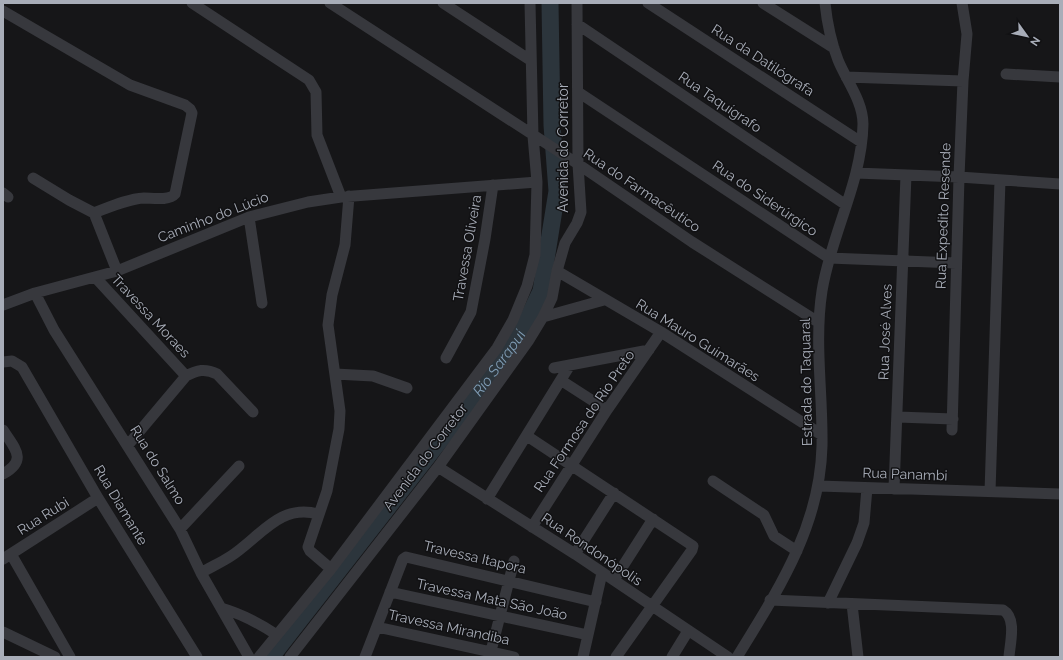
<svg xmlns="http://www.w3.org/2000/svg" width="1063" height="660" font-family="Raleway,sans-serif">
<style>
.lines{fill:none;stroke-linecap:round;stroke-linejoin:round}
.river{stroke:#2c353c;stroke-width:17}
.minor{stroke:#37383d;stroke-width:11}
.labels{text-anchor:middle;stroke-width:3;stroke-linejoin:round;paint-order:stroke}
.street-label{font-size:14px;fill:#a8adb8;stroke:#111113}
.water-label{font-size:15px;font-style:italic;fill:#7f9bb3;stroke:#111113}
</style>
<rect width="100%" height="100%" fill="#161618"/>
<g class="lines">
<path class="river" id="s1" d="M271 657 485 383 520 335 541 291 557 191 552 125 550 3"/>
<path class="minor" d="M192 3 309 80 316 92 317 135 341 197
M330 3 578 164 692 242 818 322
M443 3 530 60
M648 3 861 142
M763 3 834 48
M3 11 130 85 185 105 190 109 192 113 175 194C169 201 152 198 144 198 127 199 110 207 94 213L69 200 33 178
M577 24 846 205
M1006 74 1060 77
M846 77 963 81
M578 92 829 258 956 263
M856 173 959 177 1060 184
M3 193 8 197
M94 213 117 271
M249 217 262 303
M557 271 661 332 822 435
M95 277 186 376
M35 293 54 330 180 529 201 573 249 657
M3 305 35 293 117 271 249 217 308 202 341 197 537 182
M543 317 604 300
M446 358 471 312 485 239 493 185
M3 362 12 361 22 367 98 498 197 657
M554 368 649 350
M335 374 373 376 407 388
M562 381 607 410
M898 417 953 419
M3 430C15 449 28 460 3 474
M952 430 959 177 963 81 967 34 962 3
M527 436 693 546 692 550 616 657
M128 445 186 376C197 370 205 368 217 374L253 412
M438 467 575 554 728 657
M713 481 764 515 774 536 797 551
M819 486 1060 494
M894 489 906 175
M990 492 1000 180
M487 499 570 365
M532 527 607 410 661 332
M180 529 239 466
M11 554 70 657
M575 554 614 493
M3 559 98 498
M331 569 310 551 308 547 327 491 339 429 340 411 328 325 332 295 345 245 349 196
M201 573C211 567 222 562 231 556 260 537 280 503 318 514
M614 580 653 519
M390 592 588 635
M770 600 1003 610C1017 618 1010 643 1009 657
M828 603 857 543 864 523 867 488
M852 604 858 657
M221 608C242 614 259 623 277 635
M377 627 514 657
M3 632 55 657
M491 651 514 561
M259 657 331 569 497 348 513 320 527 286 535 255 537 182 533 136 530 3
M290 657 438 467 529 340 543 317 552 298 557 271 565 243 577 223 581 212 578 164 577 3
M365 657 403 559 406 557 596 602
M583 657 602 573
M672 657 688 631
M737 657C778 590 820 527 822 446 823 394 814 342 822 291 831 234 862 182 863 124 863 101 846 80 838 60 831 42 827 22 825 3"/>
</g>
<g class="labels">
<g class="street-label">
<text transform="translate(763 60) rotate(33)" y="5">Rua da Datilógrafa</text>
<text transform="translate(720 102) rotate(34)" y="5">Rua Taquígrafo</text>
<text transform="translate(563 148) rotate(-90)" y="5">Avenida do Corretor</text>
<text transform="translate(642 190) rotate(34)" y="5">Rua do Farmacêutico</text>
<text transform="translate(765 198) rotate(34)" y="5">Rua do Siderúrgico</text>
<text transform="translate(943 216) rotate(-88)" y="5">Rua Expedito Resende</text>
<text transform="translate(213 217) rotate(-21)" y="5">Caminho do Lúcio</text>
<text transform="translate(467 248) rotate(-80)" y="5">Travessa Oliveira</text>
<text transform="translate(151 316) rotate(47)" y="5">Travessa Moraes</text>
<text transform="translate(885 332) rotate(-88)" y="5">Rua José Alves</text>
<text transform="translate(698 340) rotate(32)" y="5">Rua Mauro Guimarães</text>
<text transform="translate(806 382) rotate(-91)" y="5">Estrada do Taquaral</text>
<text transform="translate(584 421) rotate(-56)" y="5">Rua Formosa do Rio Preto</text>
<text transform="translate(425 457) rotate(-53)" y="5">Avenida do Corretor</text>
<text transform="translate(158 465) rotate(58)" y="5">Rua do Salmo</text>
<text transform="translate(905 474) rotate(2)" y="5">Rua Panambi</text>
<text transform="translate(121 505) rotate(59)" y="5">Rua Diamante</text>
<text transform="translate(43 516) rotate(-32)" y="5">Rua Rubi</text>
<text transform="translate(592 549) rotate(34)" y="5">Rua Rondonópolis</text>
<text transform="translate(475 557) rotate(13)" y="5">Travessa Itapora</text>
<text transform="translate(492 599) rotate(12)" y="5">Travessa Mata São João</text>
<text transform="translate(449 627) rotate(12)" y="5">Travessa Mirandiba</text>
</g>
<g class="water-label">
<text dy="5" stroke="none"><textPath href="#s1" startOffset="372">Rio Sarapuí</textPath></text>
</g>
</g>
<rect width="1063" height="660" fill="none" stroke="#a8adb8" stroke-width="8"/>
<g transform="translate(1027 36) rotate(123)" stroke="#111113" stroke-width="3" paint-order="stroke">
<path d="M0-3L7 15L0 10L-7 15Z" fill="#a8adb8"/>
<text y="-6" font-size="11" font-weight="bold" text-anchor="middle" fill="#a8adb8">N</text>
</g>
</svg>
